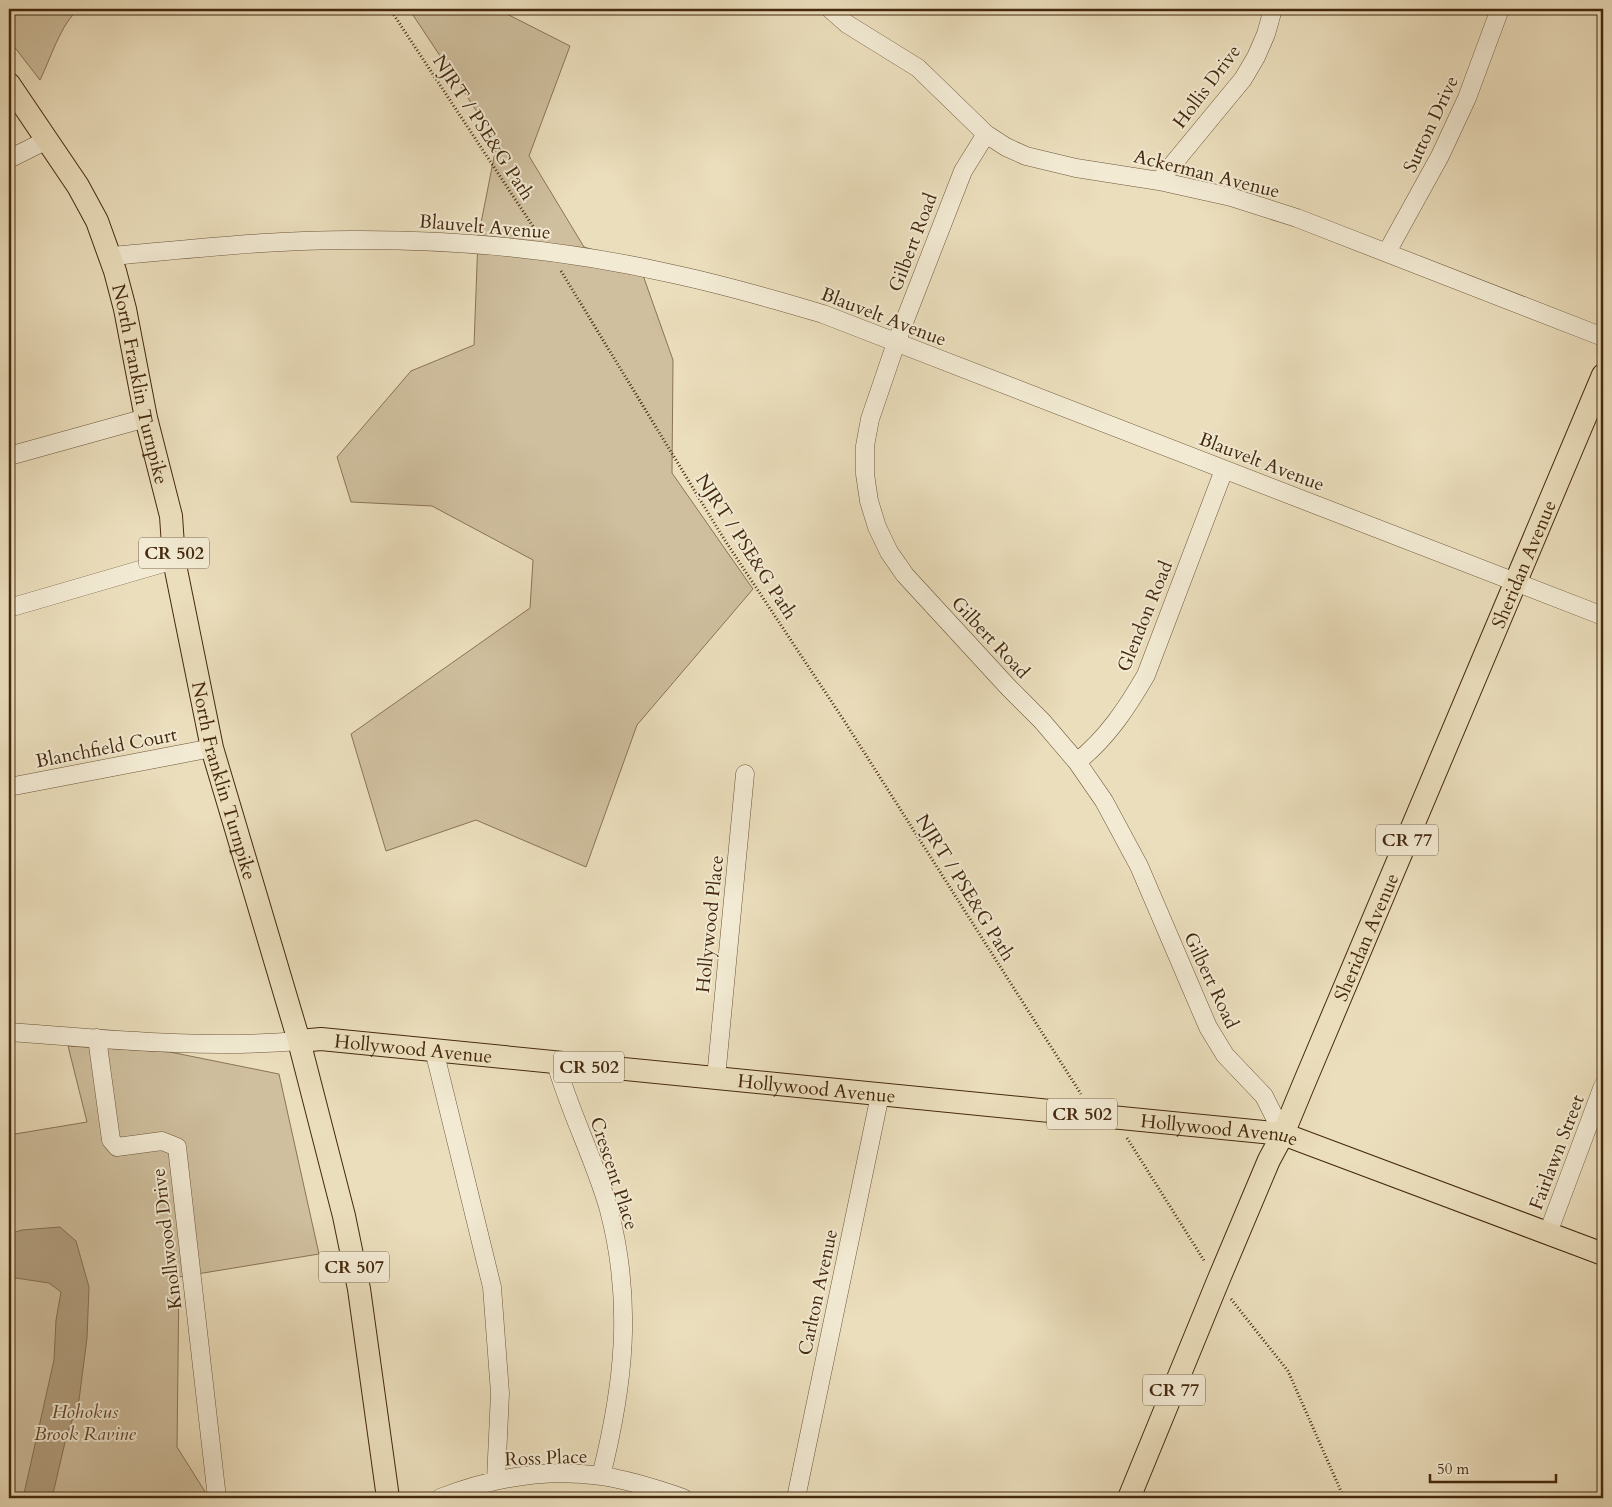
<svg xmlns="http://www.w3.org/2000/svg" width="1612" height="1507" font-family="Cardo,serif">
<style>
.green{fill:#cfbf9e;stroke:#8a7456}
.water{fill:#b3a081;stroke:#877053}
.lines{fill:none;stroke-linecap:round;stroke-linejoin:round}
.minor-casing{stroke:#6e563a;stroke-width:19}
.major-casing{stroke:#45290e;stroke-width:24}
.path{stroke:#45290e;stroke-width:3;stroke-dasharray:1 2.5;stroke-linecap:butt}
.minor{stroke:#f2ead3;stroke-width:18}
.major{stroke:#ebdebc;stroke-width:22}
.labels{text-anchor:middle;stroke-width:4;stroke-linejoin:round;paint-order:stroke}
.shield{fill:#f2ead3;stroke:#796349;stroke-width:1}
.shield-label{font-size:18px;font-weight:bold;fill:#45290e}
.street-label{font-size:19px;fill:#45290e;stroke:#f2ead3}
.park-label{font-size:19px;font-style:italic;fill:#61472b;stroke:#f2ead3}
</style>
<rect width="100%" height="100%" fill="#ebdebc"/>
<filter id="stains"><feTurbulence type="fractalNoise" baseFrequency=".004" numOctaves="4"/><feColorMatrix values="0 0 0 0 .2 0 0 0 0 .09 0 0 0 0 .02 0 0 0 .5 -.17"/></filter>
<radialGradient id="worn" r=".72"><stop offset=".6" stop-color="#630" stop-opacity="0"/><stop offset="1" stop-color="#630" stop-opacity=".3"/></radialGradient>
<path class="green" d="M9 9H79C61 23 50 60 40 80L9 40Z
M409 9H497L570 46 529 156 584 247 639 264 673 360 672 473 753 589 637 725 586 867 476 820 386 851 351 734 530 608 533 560 432 506 351 502 337 457 411 371 474 345 478 238 497 142Z
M68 1046 170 1052 279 1074 319 1254 179 1277 177 1447 209 1498H9V1135L87 1122Z"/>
<path class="water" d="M60 1227 76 1241 89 1287 87 1338 79 1400 66 1438 52 1498H23L54 1360 56 1320 61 1292 49 1283 9 1277V1234L22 1230Z"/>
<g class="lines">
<defs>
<path id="minor" d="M830 9 847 24 918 68 986 134 1006 147 1026 156 1076 168 1159 181 1231 197 1297 218 1603 337
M986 134 963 171 896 343 870 419 865 446V474L869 501 877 527 889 552 905 575 1009 688 1042 721 1077 762 1104 801 1139 866 1208 1027 1225 1055 1264 1096 1283 1134
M9 159 47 140
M1159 181 1243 79 1256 57 1266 34 1273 9
M1387 252 1440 156 1467 98 1500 9
M110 256C194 249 278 239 362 240 466 240 572 251 673 274 724 285 773 299 823 314L1603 616
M9 456 146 418
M9 608 174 560
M1077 762C1107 738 1127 708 1146 675L1224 470
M9 787 212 748
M9 1032C105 1039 203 1049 299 1041
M97 1038 111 1140 117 1147 162 1141 177 1147 217 1498
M434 1050 492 1287 500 1393 496 1480
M556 1063C570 1113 595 1160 609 1210 633 1302 624 1385 601 1476
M716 1078 745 774
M1548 1233 1603 1086
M440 1498C491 1478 547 1468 602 1476 629 1480 657 1489 683 1498
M796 1498 880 1095"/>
<g id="major">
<path id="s1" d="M9 84 78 186 97 221 115 271 125 309 146 418 171 516 174 560 212 748 299 1041 344 1216 359 1289 388 1498"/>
<path id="s2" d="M299 1041 321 1039 1283 1134 1603 1254"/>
<path id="s3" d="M1129 1498 1218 1281 1269 1160 1283 1134 1305 1081 1603 375"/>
</g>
</defs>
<use href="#minor" class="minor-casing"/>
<use href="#major" class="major-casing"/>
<path class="path" d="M390 9 538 234
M561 271 724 539 843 719 1081 1094
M1127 1138 1205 1262
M1231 1299 1288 1371 1344 1498"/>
<use href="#minor" class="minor"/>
<use href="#major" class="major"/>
</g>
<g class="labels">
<g class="shield">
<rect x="139" y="537.5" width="70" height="31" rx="4"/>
<rect x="1376" y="824.5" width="62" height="31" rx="4"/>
<rect x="554" y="1051.5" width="70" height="31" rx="4"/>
<rect x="1047" y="1098.5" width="70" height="31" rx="4"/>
<rect x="319" y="1251.5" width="70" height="31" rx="4"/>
<rect x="1143" y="1374.5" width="62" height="31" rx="4"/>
</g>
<g class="shield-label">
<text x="174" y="559">CR 502</text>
<text x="1407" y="846">CR 77</text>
<text x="589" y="1073">CR 502</text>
<text x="1082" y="1120">CR 502</text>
<text x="354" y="1273">CR 507</text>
<text x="1174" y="1396">CR 77</text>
</g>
<g class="street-label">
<text transform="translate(1206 86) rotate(-53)" y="7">Hollis Drive</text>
<text transform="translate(1430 124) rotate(-65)" y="7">Sutton Drive</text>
<text transform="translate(484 127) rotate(57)" y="7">NJRT / PSE&amp;G Path</text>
<text transform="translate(1207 173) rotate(14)" y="7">Ackerman Avenue</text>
<text transform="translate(485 226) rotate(5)" y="7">Blauvelt Avenue</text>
<text transform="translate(912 242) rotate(-69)" y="7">Gilbert Road</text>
<text transform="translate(884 316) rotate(21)" y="7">Blauvelt Avenue</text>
<text dy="7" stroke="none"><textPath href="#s1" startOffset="332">North Franklin Turnpike</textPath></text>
<text transform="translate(1262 461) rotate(21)" y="7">Blauvelt Avenue</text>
<text transform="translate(747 546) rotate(57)" y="7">NJRT / PSE&amp;G Path</text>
<text dy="7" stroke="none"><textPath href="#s3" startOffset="1014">Sheridan Avenue</textPath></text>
<text transform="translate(1144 616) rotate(-68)" y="7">Glendon Road</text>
<text transform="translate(991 637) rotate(47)" y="7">Gilbert Road</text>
<text transform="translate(106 747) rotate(-11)" y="7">Blanchfield Court</text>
<text dy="7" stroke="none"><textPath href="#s1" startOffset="738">North Franklin Turnpike</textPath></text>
<text transform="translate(966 887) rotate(58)" y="7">NJRT / PSE&amp;G Path</text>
<text transform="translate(709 924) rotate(-84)" y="7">Hollywood Place</text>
<text dy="7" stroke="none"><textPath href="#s3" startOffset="609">Sheridan Avenue</textPath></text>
<text transform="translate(1212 980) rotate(65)" y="7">Gilbert Road</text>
<text dy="7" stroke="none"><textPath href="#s2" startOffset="115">Hollywood Avenue</textPath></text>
<text dy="7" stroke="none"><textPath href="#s2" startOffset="520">Hollywood Avenue</textPath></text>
<text dy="7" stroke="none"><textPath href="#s2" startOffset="925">Hollywood Avenue</textPath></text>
<text transform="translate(1556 1152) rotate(-69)" y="7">Fairlawn Street</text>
<text transform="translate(615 1173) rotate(72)" y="7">Crescent Place</text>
<text transform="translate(166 1239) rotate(-97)" y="7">Knollwood Drive</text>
<text transform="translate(817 1292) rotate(-78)" y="7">Carlton Avenue</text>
<text transform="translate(546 1457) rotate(-2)" y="7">Ross Place</text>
</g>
<g class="park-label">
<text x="85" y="1418">Hohokus<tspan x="85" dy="22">Brook Ravine</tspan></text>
</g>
</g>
<rect width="1612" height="1507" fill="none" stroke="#ebdebc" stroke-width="30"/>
<rect x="10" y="10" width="1592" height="1487" fill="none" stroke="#45290e" stroke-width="2.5"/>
<rect x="15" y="15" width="1582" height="1477" fill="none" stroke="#45290e"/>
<path d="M1430 1474v8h126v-8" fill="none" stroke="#45290e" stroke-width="2.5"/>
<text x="1437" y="1474" font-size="15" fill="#45290e" stroke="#f2ead3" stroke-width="4" paint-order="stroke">50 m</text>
<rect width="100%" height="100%" filter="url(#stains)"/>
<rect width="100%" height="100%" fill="url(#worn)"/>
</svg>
